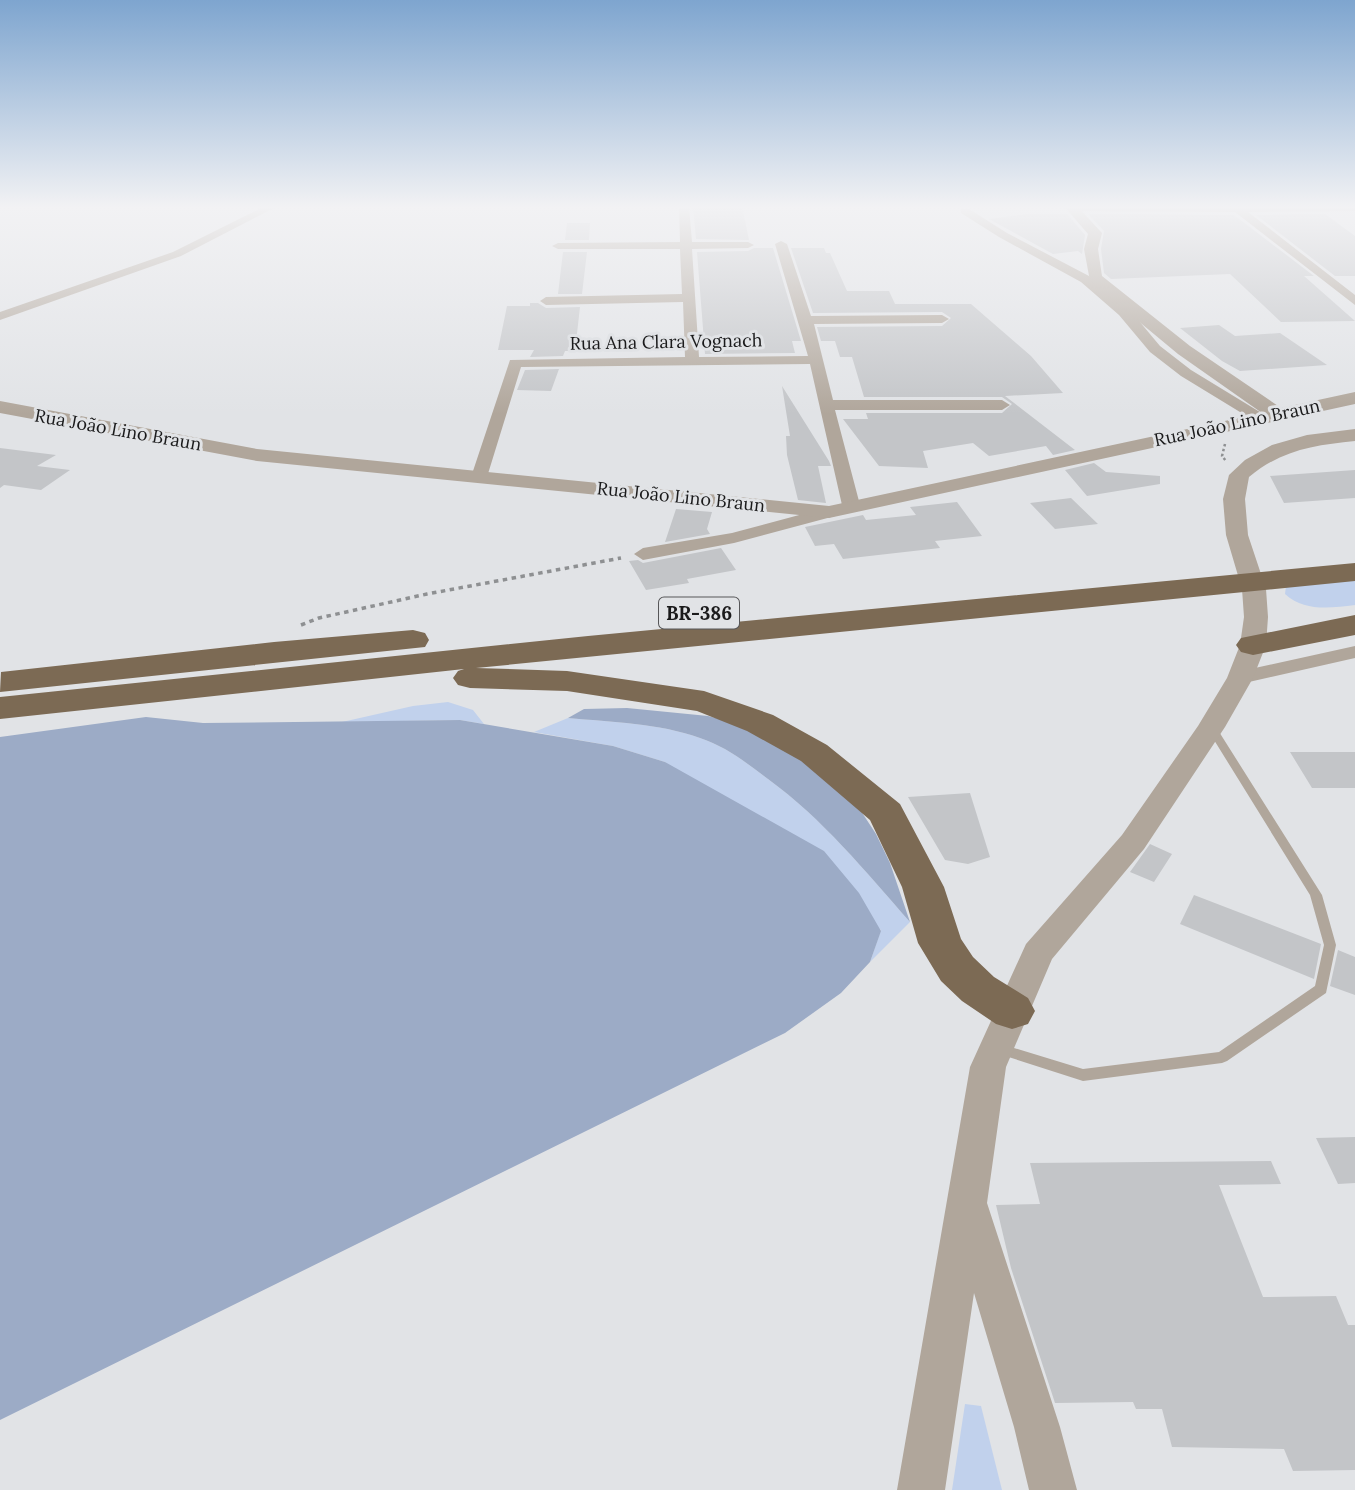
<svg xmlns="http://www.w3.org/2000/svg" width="1355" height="1490" font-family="Lora,serif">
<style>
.green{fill:#c1d1ec}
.forest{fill:#9cabc6}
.building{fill:#c3c5c8}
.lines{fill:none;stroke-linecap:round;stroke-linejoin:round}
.path-far1{stroke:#8e9092;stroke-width:2.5;stroke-dasharray:2.5 2.5;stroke-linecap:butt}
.path{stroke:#8e9092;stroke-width:3.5;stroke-dasharray:4.5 4.5;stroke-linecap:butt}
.service{fill:#b0a69b;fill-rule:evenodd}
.minor{fill:#b0a69b;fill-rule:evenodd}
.tertiary{fill:#b0a69b;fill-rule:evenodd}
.trunk{fill:#7c6a54;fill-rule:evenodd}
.labels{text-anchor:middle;stroke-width:6;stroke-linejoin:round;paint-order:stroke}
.far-street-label{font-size:18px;fill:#1a1a1b;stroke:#e1e3e6}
.shield{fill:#e1e3e6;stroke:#565658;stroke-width:2}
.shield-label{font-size:19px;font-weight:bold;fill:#1a1a1b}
</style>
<rect width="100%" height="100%" fill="#e1e3e6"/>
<path class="green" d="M1355 577V605C1330 608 1305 612 1285 594L1286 586Z
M448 702 473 710 484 724 460 720 342 722 413 706Z
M568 718C612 722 658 723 700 738 727 747 745 762 768 779 823 819 865 871 910 922L870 962 881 930 665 762 613 746 534 732Z
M965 1404 981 1406 1002 1490H952Z"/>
<path class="forest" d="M627 708 708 716 754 728 790 751 857 805 876 834 890 863 910 922C865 871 823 819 768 779 745 762 727 747 700 738 658 723 612 722 568 718L584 709Z
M146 717 203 723 460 720 613 746 665 762 824 851 859 893 881 931 870 962 841 993 785 1033 0 1420V737Z"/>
<path class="building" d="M693 206H742L749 240 696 239Z
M1028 214H1067L1085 235 1082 254 1078 251 1053 254 989 219Z
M1088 214 1234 215 1314 276H1304L1355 321 1281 322 1230 274 1111 279 1104 273 1101 249 1104 231Z
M1325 214 1355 236V276H1335L1256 215Z
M567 223H590L589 240H565Z
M754 248H773L801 341H792L795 353 705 354 697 252 748 251Z
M791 248H824L826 253H830L847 291H889L895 304H971L1031 356 1063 393 1005 396 1075 450 1053 455 1046 446 989 456 973 443 923 451 928 468 879 466 843 419H868L866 413H1002L1012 404 1002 397H864L852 357H840L835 341H821L817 327 942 326 951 318 942 312 813 313Z
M563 252H587L582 294H558Z
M530 303H538L546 308 580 307 575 351H565L563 356 530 357 534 350H498L507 306H530Z
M1219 325 1235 336 1280 333 1327 365 1240 371 1222 361 1180 328Z
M559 369 551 391 517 390 525 370Z
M782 386 829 461 831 466H818L826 503 798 500 787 455 786 436H790Z
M0 448 56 455 37 466 70 470 41 490 4 485 0 488Z
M1094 463 1106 472 1160 476V484L1087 496 1065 470Z
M1355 470V498L1284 503 1270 476Z
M1071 498 1098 524 1055 529 1030 503Z
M957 502 982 536 935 541 940 548 843 559 834 544 815 546 805 527 863 515 866 520 916 515 910 507Z
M676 509 712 512 707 529 710 534 665 542Z
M721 548 736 570 687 579 689 583 646 590 629 561 638 560 643 563Z
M1290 752H1355V788H1312Z
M970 793 990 857 968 864 945 860 908 797Z
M1150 844 1172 854 1154 882 1130 872Z
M1194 895 1321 944 1314 979 1180 924Z
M1338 950 1355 957V995L1330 986Z
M1355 1137V1183L1338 1184 1316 1138Z
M1271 1161 1281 1184 1219 1185 1263 1297 1336 1296 1348 1325H1355V1470L1293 1471 1284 1449 1172 1447 1162 1409H1136L1133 1402 1055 1403 1011 1268 996 1205 1040 1204 1030 1163Z"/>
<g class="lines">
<path class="path-far1" d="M1225 444 1222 456 1226 461"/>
<path class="path" d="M301 625 319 618 427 594 621 558"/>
<path class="service" d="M1211 724 1216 727 1322 895 1336 945 1326 993 1227 1061 1222 1063 1083 1081 996 1053 994 1049 996 1045 1001 1044 1083 1069 1219 1052 1315 986 1324 945 1310 895 1206 727Z"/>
<path class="minor" d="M265 206H278L181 256 0 320V312L173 252Z
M679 206H689L692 242H748L754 245 748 248 692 249 699 357 808 356 775 244 781 241 787 244 811 316 942 315 949 319 942 323 814 324 833 400H1002L1010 405 1002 410H835L860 505 851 510 842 505 810 364 521 367 487 477 479 482 473 481 471 477 510 360 685 357 683 302 546 305 540 301 546 297 682 294 680 249H558L552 246 558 243 680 242Z
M1073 206H1355V211L1248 212 1355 295V305L1235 212 1069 211 1068 209Z
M961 209H969L1007 233 1089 276 1129 309 1160 346 1191 370 1268 417 1271 420 1268 423H1258L1181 376 1150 352 1119 315 1081 282 999 237 961 213Z
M829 507 835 508 838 512 835 516 734 543 643 560 634 554 643 548 732 533Z
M1355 646V658L1240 684 1232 683 1229 678 1232 673Z"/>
<path class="tertiary" d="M1064 206H1077L1102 233 1098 249 1102 276 1190 346 1281 408 1355 392V404L829 518 257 461 0 413V401L257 449 829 506 1262 413 1178 354 1090 281 1084 249 1088 234Z
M1355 429V441C1315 445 1281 450 1249 477L1245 499 1248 535 1266 589 1268 617 1266 645 1253 678 1225 727 1144 849 1052 959 1006 1067 987 1203 1060 1427 1077 1490H1029L1014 1427 974 1293 945 1490H897L970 1067 1026 944 1122 835 1198 726 1227 678 1240 645 1244 617 1242 589 1226 535 1223 499 1229 475 1245 460 1272 445 1307 435Z"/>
<path class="trunk" d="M1355 563V581L476 668 567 671 704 691 773 715 827 745 900 804 944 887 961 939 973 957 994 977 1028 998 1035 1011 1028 1024 1012 1029 996 1024 962 1001 941 981 918 943 902 887 870 820 801 761 747 731 697 711 567 691 470 688 458 685 453 678 458 671 464 669 0 719V697L588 636Z
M1355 615V635L1253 655 1241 652 1236 645 1241 638Z
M413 630 425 633 429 640 425 647 0 692 1 672 274 642Z"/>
</g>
<linearGradient id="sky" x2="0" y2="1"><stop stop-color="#7ea5cf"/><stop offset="0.5" stop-color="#f2f2f4"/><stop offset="1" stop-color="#f2f2f4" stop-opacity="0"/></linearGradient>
<rect width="1355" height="414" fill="url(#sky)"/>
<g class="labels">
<g class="far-street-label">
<text transform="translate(666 342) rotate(-1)" y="6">Rua Ana Clara Vognach</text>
<text transform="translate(1237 423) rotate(-12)" y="6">Rua João Lino Braun</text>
<text transform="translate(118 430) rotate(10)" y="6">Rua João Lino Braun</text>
<text transform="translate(681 497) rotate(6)" y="6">Rua João Lino Braun</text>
</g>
<rect class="shield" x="659" y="597.5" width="80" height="31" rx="5"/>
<g class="shield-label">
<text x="699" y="620">BR-386</text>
</g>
</g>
</svg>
